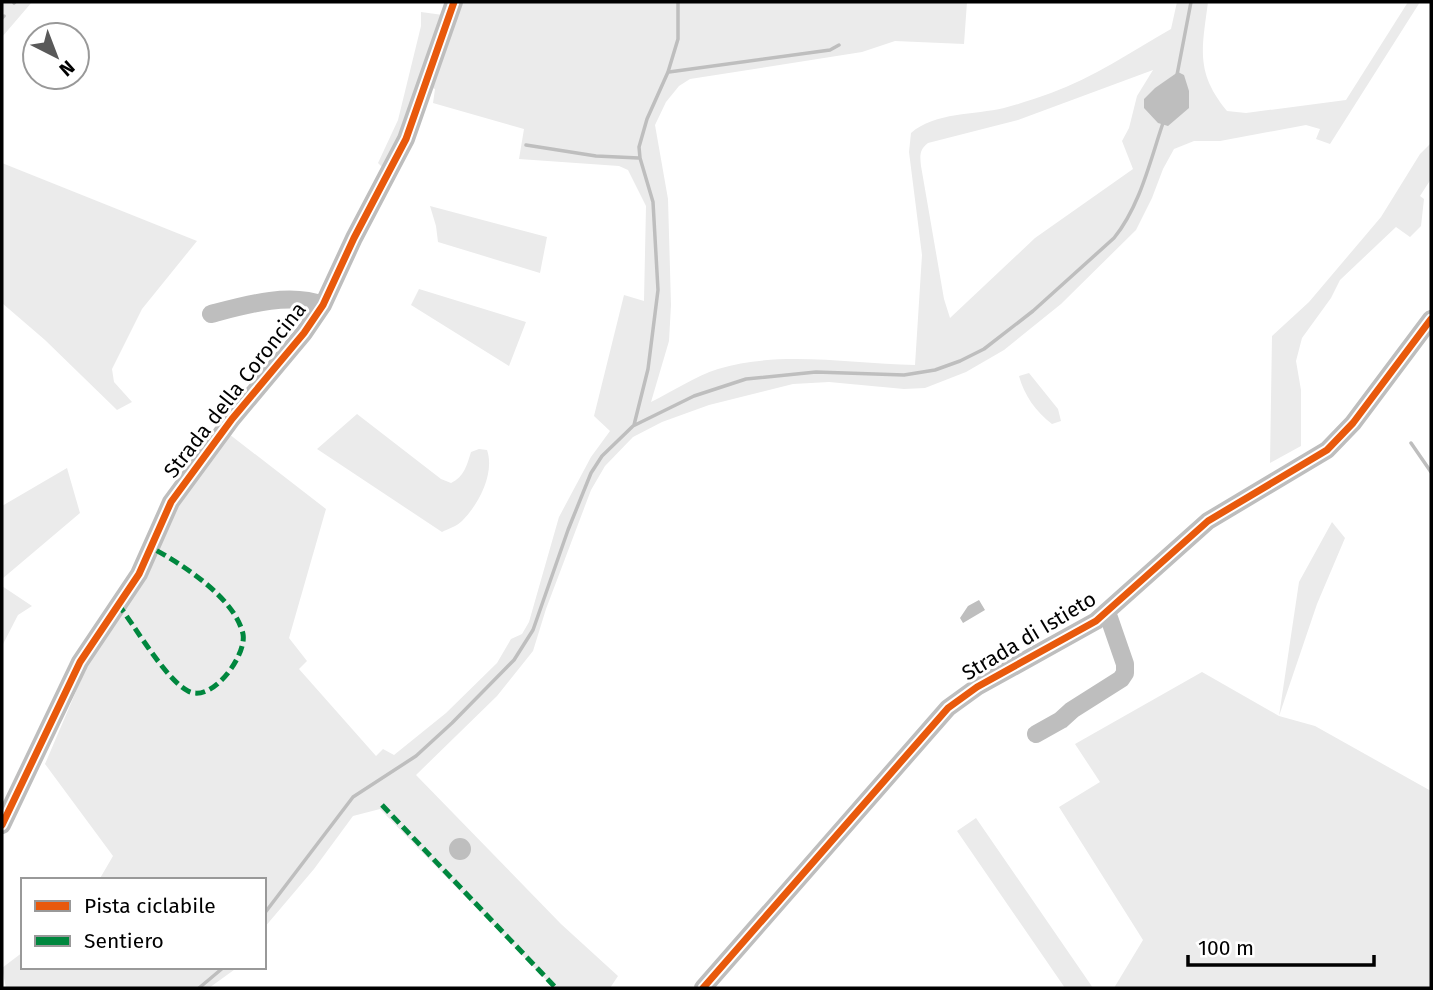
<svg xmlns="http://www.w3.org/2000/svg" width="1433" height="990" font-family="'Fira Sans',sans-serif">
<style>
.green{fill:#ebebeb;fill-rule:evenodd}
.water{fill:#bebebe}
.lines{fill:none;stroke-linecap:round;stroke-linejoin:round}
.stream{stroke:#bebebe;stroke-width:3.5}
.minor{stroke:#bebebe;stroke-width:18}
.quiet{stroke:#00873e;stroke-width:5;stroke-dasharray:10 5;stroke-linecap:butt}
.cycleway-casing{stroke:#fff;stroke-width:11}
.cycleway{stroke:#e8590c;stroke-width:7}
.labels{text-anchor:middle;stroke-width:6;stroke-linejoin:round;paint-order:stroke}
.street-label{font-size:21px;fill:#000;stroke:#fff}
</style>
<rect width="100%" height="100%" fill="#fff"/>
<path class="green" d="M3 2H32L2 37V4Z
M459 2H967L964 44 895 41 862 52 690 79 679 86 666 102 655 125 668 199 671 305 669 341 651 402C672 392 695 376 718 369 781 350 850 364 915 365L922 255 909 152 911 133C935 112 975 115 1004 108 1020 104 1036 98 1051 93 1093 78 1132 51 1171 29L1177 2H1208C1202 49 1195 72 1227 111L1246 113 1346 100 1408 2H1420L1330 144 1316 139 1320 129 1306 125 1220 141H1194L1174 149 1163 169 1152 198 1136 230 1061 304 1004 350 966 372 925 388 904 389 829 382 793 384 709 405 662 422 633 437 605 466 591 490 546 609 533 651 497 696 416 775 561 924 618 976 610 988H554L380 809 353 816 314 869 264 928V880H99L113 856 45 764 95 647 184 493 229 434 326 509 289 638 307 661 299 669 376 756 383 749 394 755 446 713 497 663 511 639 522 634 529 622 559 517 591 457 610 431 594 416 624 295 644 301 646 206 628 170 619 166 519 159 524 129 433 103 435 89 430 87ZM1153 70 1137 96 1129 128 1122 141 1133 169 1035 238 950 318 944 299 921 166C920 156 919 150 928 143L1018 120Z
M421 12 443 15 386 171 378 163 398 120 421 26Z
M1431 143V179L1420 196 1424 199 1421 226 1410 237 1396 227 1340 280 1331 298 1302 338 1296 361 1301 390V446L1270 463 1272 336 1309 302 1381 217 1420 154Z
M2 163 197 241 142 309 112 369 114 382 132 402 117 410 45 340 2 303Z
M430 206 547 237 540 273 438 242 436 226Z
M419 289 526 322 509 366 411 305Z
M1029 373 1058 409 1061 421 1052 424C1036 412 1024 395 1019 376Z
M357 414 441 479 451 483C464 477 467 465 471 452L479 449 487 450C495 473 479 504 462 521 457 526 448 529 442 532L317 449Z
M67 468 80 513 2 579V506Z
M1332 522 1345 538 1317 604 1279 716 1315 726 1431 791V988H1114L1143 940 1059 807 1100 782 1075 744 1202 672 1279 716 1299 582Z
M2 586 32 606 18 615 2 646Z
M976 818 1093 988H1065L957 831Z
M23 952V967H238L209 988H6L2 968Z"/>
<path class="water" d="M1178 72 1184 75 1189 91V108L1168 126 1158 123 1144 108V99L1155 88Z
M979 600 985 610 963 623 960 618 968 606Z
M449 849a11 11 0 1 1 22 0a11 11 0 1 1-22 0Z"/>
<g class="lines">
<path class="stream" d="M14 3 15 2
M2 18 4 16
M669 72 830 50 839 45
M1177 75 1191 2
M526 145 596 156 639 158
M634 425 648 369 658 290 653 202 640 158 639 147 647 119 668 72 678 39V2
M1411 443 1431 472
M264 914 353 797 416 756 452 723 514 660 533 630 568 530 591 473 602 456 633 426 694 396 746 379 816 372 904 375 935 370 960 361 984 349 1033 311 1114 238C1140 206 1150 161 1163 123
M199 988 224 967"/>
<path class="minor" d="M211 314C245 305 289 292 323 305
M1036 734 1061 720 1072 710 1121 679 1125 673V664L1107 612
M2 825 80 662 139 574 171 502 232 419 304 333 323 305 354 238 406 139 454 2
M703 988 948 708 977 687 1096 621 1208 521 1327 450 1353 423 1431 319"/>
<path class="quiet" d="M118 604C134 625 166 680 188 691 212 704 247 655 243 634 235 598 182 564 152 548
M382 805 556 988"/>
<defs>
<path id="cycleway" d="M2 825 80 662 139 574 171 502 232 419 304 333 323 305 354 238 406 139 454 2
M703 988 948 708 977 687 1096 621 1208 521 1327 450 1353 423 1431 319"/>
</defs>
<use href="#cycleway" class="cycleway-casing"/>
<use href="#cycleway" class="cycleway"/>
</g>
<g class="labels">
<g class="street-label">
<text transform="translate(235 390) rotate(-52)" y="7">Strada della Coroncina</text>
<text transform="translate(1029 636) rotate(-31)" y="7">Strada di Istieto</text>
</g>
</g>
<rect width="1433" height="990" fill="none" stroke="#000000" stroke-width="7"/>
<rect x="21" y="878" width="245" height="91" fill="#ffffff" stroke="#999999" stroke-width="2"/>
<rect x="35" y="901" width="35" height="10" fill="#e8590c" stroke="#999999" stroke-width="2"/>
<text x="84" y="913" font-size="21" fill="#000000">Pista ciclabile</text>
<rect x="35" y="936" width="35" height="10" fill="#00873e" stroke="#999999" stroke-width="2"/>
<text x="84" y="948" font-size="21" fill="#000000">Sentiero</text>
<g transform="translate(56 56) rotate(138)"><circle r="33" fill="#ffffff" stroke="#999999" stroke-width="2"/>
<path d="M0-5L12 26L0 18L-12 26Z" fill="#595959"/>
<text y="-10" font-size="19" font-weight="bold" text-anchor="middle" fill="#000000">N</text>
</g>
<path d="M1188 955v10h186v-10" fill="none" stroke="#000000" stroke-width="3.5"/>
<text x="1198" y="955" font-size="21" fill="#000000" stroke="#ffffff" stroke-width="5" paint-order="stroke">100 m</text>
</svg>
